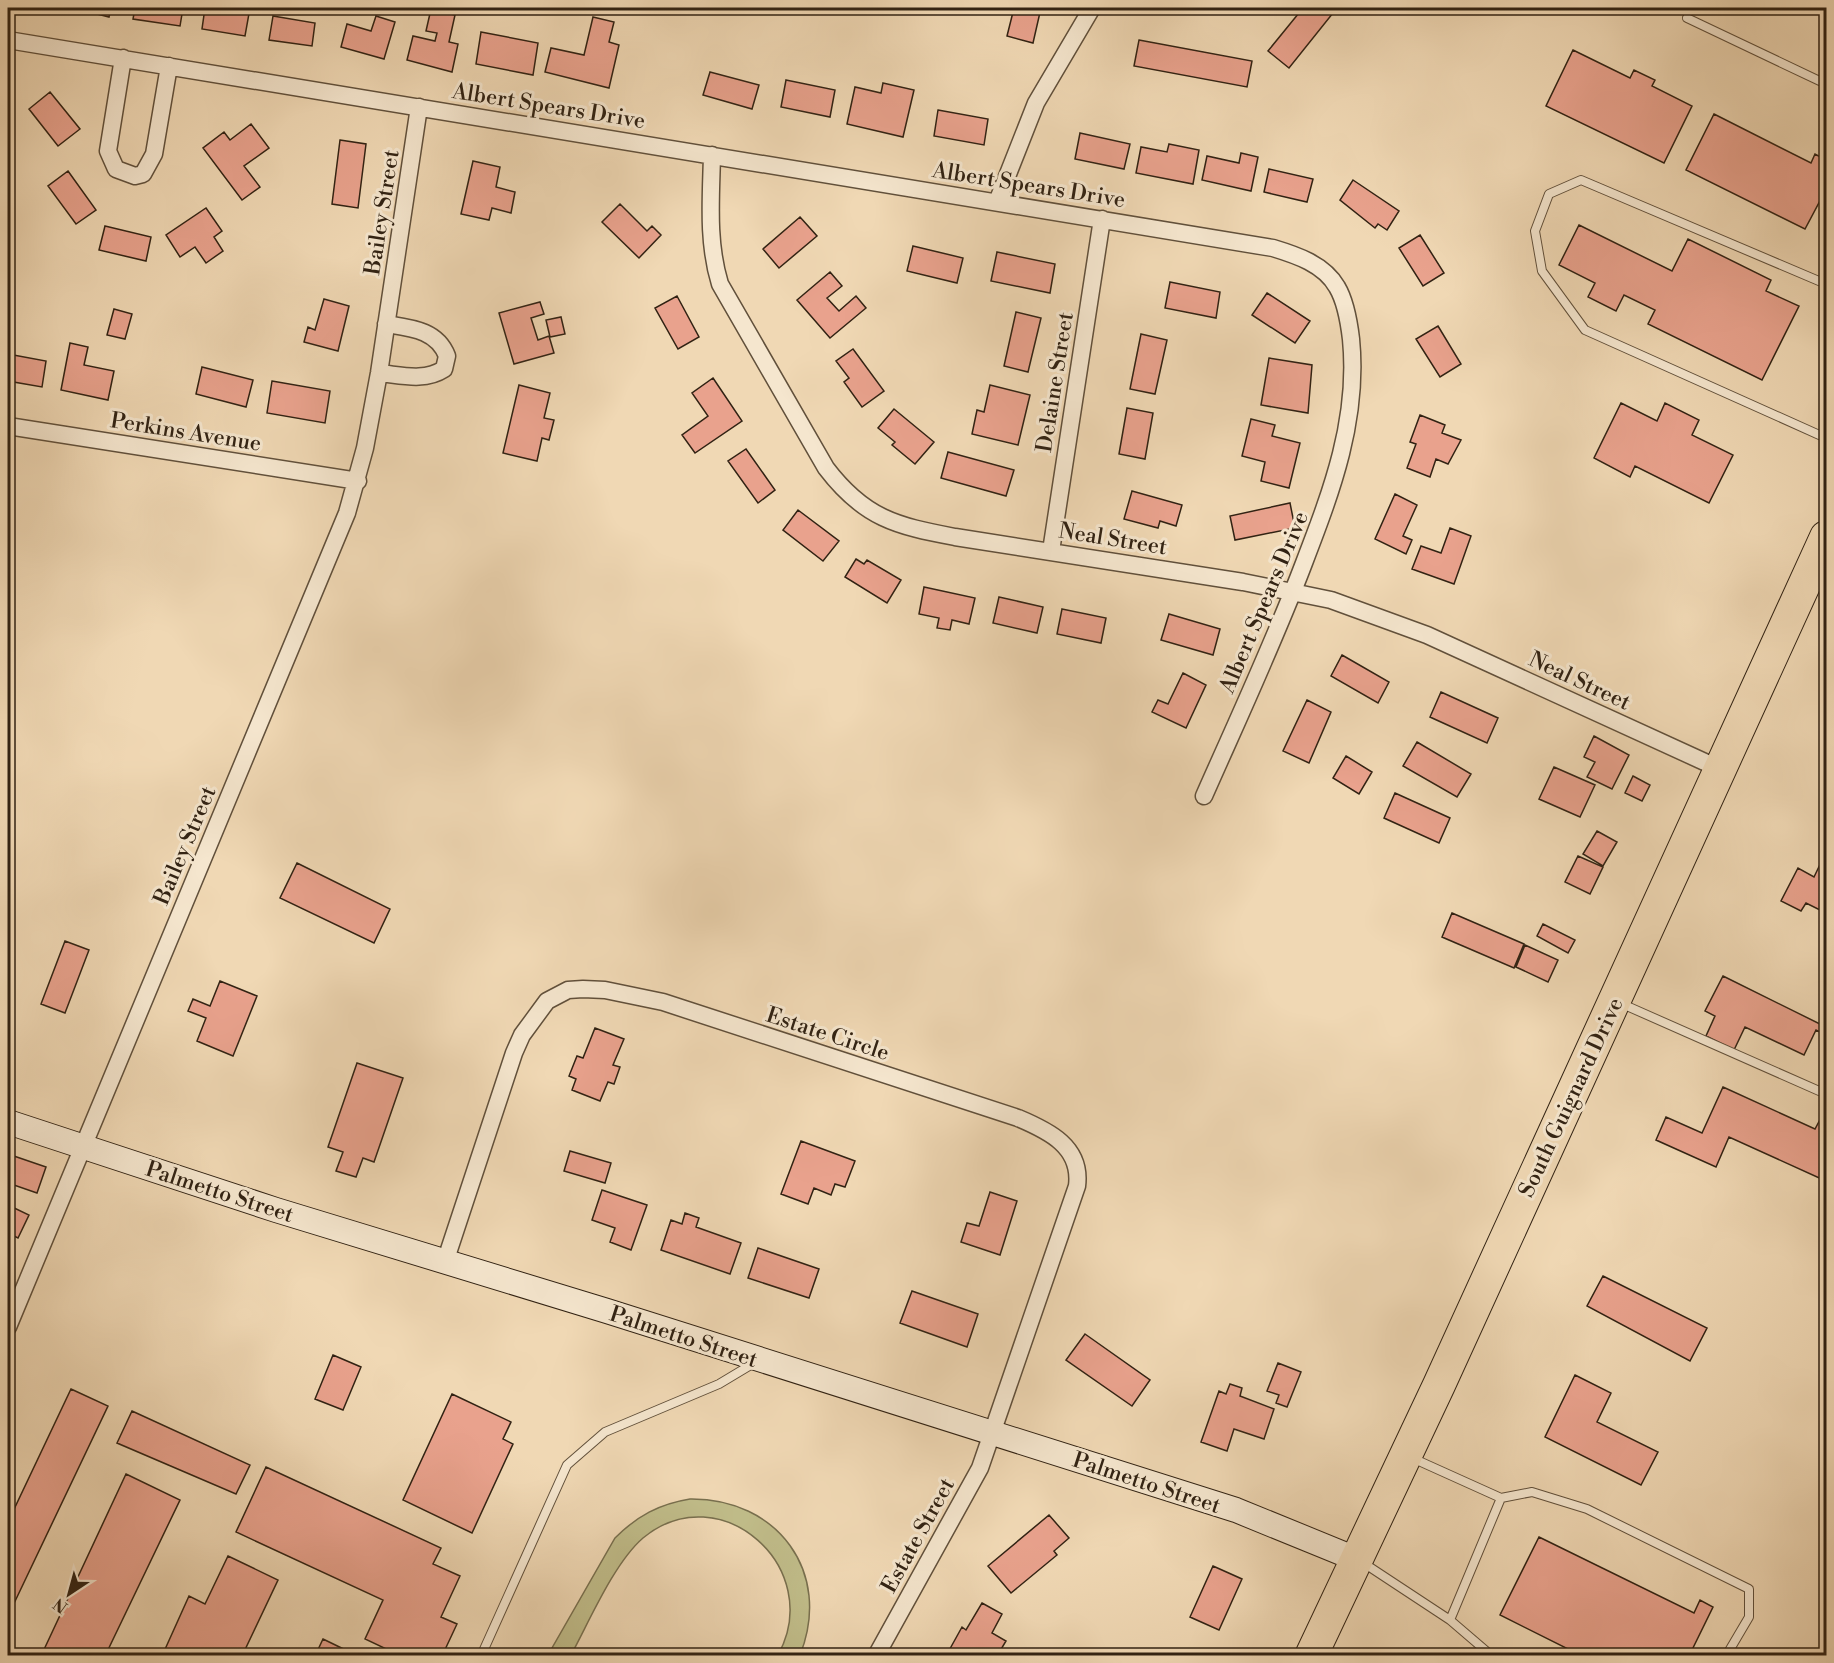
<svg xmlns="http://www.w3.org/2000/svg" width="1834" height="1663" font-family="'Libre Bodoni',serif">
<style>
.green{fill:#c0bc89;stroke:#786f4e;stroke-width:1.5}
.building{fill:#e9a28d;stroke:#312213;stroke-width:1.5}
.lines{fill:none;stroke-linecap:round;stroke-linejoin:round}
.lane-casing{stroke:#61503b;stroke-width:10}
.street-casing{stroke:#61503b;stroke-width:19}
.secondary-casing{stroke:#312213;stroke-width:26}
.highway-casing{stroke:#312213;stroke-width:34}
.lane{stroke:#f5e6ce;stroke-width:8}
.street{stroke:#f5e6ce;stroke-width:16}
.secondary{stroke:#f5e6ce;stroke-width:24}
.highway{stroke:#f0d8b4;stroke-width:32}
.labels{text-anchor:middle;stroke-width:6;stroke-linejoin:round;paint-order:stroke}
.street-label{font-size:22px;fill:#312213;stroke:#f5e6ce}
</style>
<rect width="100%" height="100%" fill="#f0d8b4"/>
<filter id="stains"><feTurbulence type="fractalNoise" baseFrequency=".00333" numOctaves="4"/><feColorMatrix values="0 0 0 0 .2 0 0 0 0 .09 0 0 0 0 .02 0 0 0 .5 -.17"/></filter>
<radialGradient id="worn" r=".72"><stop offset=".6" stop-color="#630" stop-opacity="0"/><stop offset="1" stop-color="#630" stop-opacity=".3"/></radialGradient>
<path class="green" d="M690 1499C777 1498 833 1572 800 1655H778C826 1568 720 1474 643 1538 614 1563 589 1622 571 1655H548L615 1538C637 1516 659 1504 690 1499Z"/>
<path class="building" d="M74 8H111L109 17Z
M135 8H183L180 26 133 19Z
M205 8H250L245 36 202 29Z
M1014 8H1041L1033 43 1007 36Z
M1303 8H1337L1289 68 1268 51Z
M431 9 455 15 449 42 458 44 452 72 407 60 413 36 435 41 437 33 426 31Z
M273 16 315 23 312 46 269 40Z
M376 16 395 22 384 59 341 47 347 24 371 31Z
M593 17 614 22 609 42 619 45 609 88 545 72 551 48 584 55Z
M481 32 538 43 533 75 476 64Z
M1139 40 1252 61 1247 87 1134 66Z
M1573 50 1630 78 1634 70 1655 80 1652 86 1692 106 1664 163 1546 106Z
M710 72 759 85 752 109 703 95Z
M786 80 835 90 830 117 781 107Z
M883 83 914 90 903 137 847 124 855 87 881 93Z
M50 92 80 129 58 146 29 109Z
M938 110 988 119 984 145 934 136Z
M1714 114 1811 163 1815 154 1826 160V201L1821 199 1805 229 1686 170Z
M251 124 269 148 244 166 260 187 242 200 203 148 224 132 230 140Z
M1080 133 1130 144 1124 169 1075 159Z
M340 140 366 144 358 208 332 204Z
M1169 144 1199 150 1193 184 1136 173 1141 147 1167 152Z
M1241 153 1258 157 1251 191 1202 180 1207 156 1239 163Z
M473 161 500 167 496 187 515 192 511 213 492 208 489 220 461 214Z
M1269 169 1313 179 1307 202 1264 192Z
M68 171 96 210 76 224 48 186Z
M1353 180 1399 211 1387 230 1378 224 1375 228 1340 200Z
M620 204 647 231 652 226 661 235 639 258 602 222Z
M206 208 222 231 214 237 223 251 206 263 195 247 180 257 166 235Z
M800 217 817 236 779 268 763 249Z
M1579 225 1672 271 1688 239 1771 280 1766 291 1799 306 1762 380 1648 324 1655 310 1624 295 1616 311 1588 297 1595 283 1559 265Z
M105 226 151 237 146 261 99 250Z
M1420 235 1444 273 1423 286 1399 248Z
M913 246 963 258 957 283 907 271Z
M997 252 1055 264 1050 293 991 281Z
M830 272 842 286 827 298 839 311 856 296 866 308 830 338 797 300Z
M1170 282 1220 292 1216 318 1165 308Z
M1267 293 1310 321 1295 343 1252 315Z
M677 296 699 337 678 349 655 308Z
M324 299 349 306 338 351 304 342 308 327 315 330Z
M540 302 544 314 531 318 538 340 549 336 554 353 514 364 499 313Z
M114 309 132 314 125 339 107 335Z
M1016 312 1041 318 1028 372 1004 366Z
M561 317 565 334 550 337 546 320Z
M1438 326 1461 364 1440 377 1416 339Z
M1141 334 1167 340 1155 394 1130 389Z
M70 343 88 347 84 365 114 371 108 400 61 390Z
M853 349 884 391 862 407 844 382 849 378 836 361Z
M8 354 46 361 42 387 8 381Z
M1269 358 1312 365 1308 413 1261 405Z
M202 367 253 380 246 407 196 394Z
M713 378 742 421 695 453 682 435 708 416 692 393Z
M272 381 330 391 325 423 267 413Z
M519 385 550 393 544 418 554 420 549 440 542 438 537 461 503 453Z
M990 385 1030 395 1018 445 972 434 977 410 984 412Z
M1621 403 1657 421 1665 403 1699 420 1692 435 1733 455 1709 503 1635 466 1630 477 1594 458Z
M1127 408 1153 413 1145 459 1119 454Z
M894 409 934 442 915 464 892 445 895 442 878 428Z
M1420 415 1445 425 1442 433 1461 440 1448 464 1436 459 1430 477 1407 468 1416 444 1410 442Z
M1251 419 1275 425 1272 436 1300 443 1289 488 1261 481 1265 462 1242 456Z
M746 449 775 490 758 503 728 461Z
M948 452 1014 470 1006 496 941 478Z
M1132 491 1182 505 1176 526 1160 521 1158 528 1124 519Z
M1395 494 1417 505 1403 536 1412 540 1406 554 1375 539Z
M1290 503 1295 528 1235 540 1230 516Z
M798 510 839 541 823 561 783 530Z
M1450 528 1471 536 1454 584 1412 569 1421 546 1441 553Z
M856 559 864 564 867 560 901 580 887 603 845 577Z
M924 587 975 598 969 624 952 620 950 630 937 628 939 618 919 614Z
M999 597 1043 607 1037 633 993 623Z
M1062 609 1106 618 1101 643 1057 634Z
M1169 614 1220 629 1213 655 1161 640Z
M1342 655 1389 682 1378 703 1331 676Z
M1183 673 1206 685 1186 728 1152 712 1158 700 1168 704Z
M1441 692 1498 718 1487 743 1430 717Z
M1307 700 1331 712 1309 763 1283 751Z
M1594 736 1629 755 1612 789 1587 777 1595 762 1584 757Z
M1417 742 1471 774 1457 797 1403 766Z
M1346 756 1372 772 1359 794 1333 778Z
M1554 767 1595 785 1580 817 1539 799Z
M1633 776 1650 785 1642 801 1625 793Z
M1395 793 1450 818 1439 843 1384 818Z
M1597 831 1617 842 1603 866 1583 854Z
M1826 852V913L1806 903 1801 911 1781 901 1798 868 1814 877Z
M1578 856 1603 867 1590 894 1565 882Z
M297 863 390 909 374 943 280 898Z
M1452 913 1524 944 1514 968 1442 937Z
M1543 924 1575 940 1568 953 1537 936Z
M65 941 89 950 65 1013 41 1004Z
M1525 945 1558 960 1548 982 1516 967Z
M1723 976 1826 1027V1035L1816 1030 1804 1055 1745 1027 1734 1050 1706 1036 1715 1016 1705 1011Z
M220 981 257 996 233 1056 197 1041 206 1018 188 1011 193 999 210 1006Z
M595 1028 624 1039 613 1065 620 1067 614 1084 608 1082 600 1101 572 1090 576 1079 569 1076 577 1056 583 1058Z
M357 1063 403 1078 374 1162 363 1158 356 1177 336 1171 343 1152 328 1147Z
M1723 1087 1815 1129 1822 1116 1826 1118V1181L1729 1137 1716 1167 1656 1140 1666 1117 1702 1133Z
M801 1141 855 1161 845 1187 835 1184 831 1195 814 1188 808 1204 781 1194Z
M570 1151 611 1163 605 1183 564 1171Z
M8 1154 46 1167 37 1193 8 1183Z
M602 1190 647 1205 631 1250 610 1242 615 1228 592 1220Z
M990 1192 1017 1201 1000 1255 961 1242 967 1223 979 1226Z
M8 1205 29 1215 18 1238 8 1233Z
M685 1213 699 1218 696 1227 741 1243 730 1274 661 1250 671 1220 682 1224Z
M758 1248 819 1269 809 1298 748 1278Z
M1603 1276 1707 1328 1690 1361 1587 1306Z
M912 1291 978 1314 967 1347 900 1323Z
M1085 1334 1150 1380 1132 1406 1066 1360Z
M333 1355 361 1367 343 1410 315 1399Z
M1278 1363 1301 1372 1287 1407 1276 1403 1279 1395 1267 1391Z
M1575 1375 1611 1393 1597 1422 1658 1452 1641 1485 1545 1437Z
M1230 1384 1242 1388 1240 1396 1274 1409 1264 1439 1234 1429 1227 1451 1201 1442 1219 1391 1226 1394Z
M71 1389 108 1406 8 1616V1522Z
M452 1394 511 1422 503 1439 513 1444 472 1533 403 1500Z
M132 1411 250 1465 236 1494 117 1443Z
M266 1467 441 1548 433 1564 460 1576 441 1617 457 1624 442 1656H401L365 1639 383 1600 236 1532Z
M126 1474 180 1500 105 1656H41Z
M1049 1515 1069 1538 1054 1551 1057 1555 1011 1593 988 1566Z
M1539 1537 1694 1613 1700 1600 1713 1607 1689 1656H1582L1500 1615Z
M228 1556 278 1580 242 1656H162L189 1596 205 1604Z
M1213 1566 1242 1579 1219 1630 1190 1617Z
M982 1603 1002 1614 992 1633 1006 1641 997 1656H946L962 1627 966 1630Z
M323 1639 358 1656H315Z"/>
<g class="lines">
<defs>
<path id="lane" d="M1687 18 1826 84
M1826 284 1581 180 1549 194 1535 231 1542 271 1585 330 1826 438
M1620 1003 1826 1094
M1501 1498 1532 1492 1587 1509 1749 1589V1617L1726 1656
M1362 1562 1450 1620 1501 1498 1410 1457
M1450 1620 1492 1656
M481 1656 567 1465 605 1432 719 1384 754 1363"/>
<path id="street" d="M8 40 1273 248C1296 255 1324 264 1337 287 1346 302 1349 322 1351 339 1359 419 1332 490 1304 563 1274 642 1238 719 1204 796
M123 58 108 151 116 169 135 176 143 174 154 154 169 66
M712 155C711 198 707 242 720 284L826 468C864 518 896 526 955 537L1243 582 1331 600 1427 635 1720 769
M997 202 1036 103 1092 8
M379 373C401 375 424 382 444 369L447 356C437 330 411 328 386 324
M8 426 358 481
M1051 551 1102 219
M445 1262 514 1053 522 1035 547 1001 568 990 583 989 605 990 663 1002 1018 1118C1049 1131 1082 1147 1077 1186L980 1468 876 1656
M8 1327 347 513 365 448 379 373 419 107"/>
<path id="secondary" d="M8 1122 276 1210 607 1311 1236 1510 1356 1559"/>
<path id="highway" d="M1311 1656 1439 1385 1826 537"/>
</defs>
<use href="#lane" class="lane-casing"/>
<use href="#street" class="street-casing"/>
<use href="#secondary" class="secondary-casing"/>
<use href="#highway" class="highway-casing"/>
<use href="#lane" class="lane"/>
<use href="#street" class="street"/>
<use href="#secondary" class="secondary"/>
<use href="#highway" class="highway"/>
</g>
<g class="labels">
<g class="street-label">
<text transform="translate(549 105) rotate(9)" y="8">Albert Spears Drive</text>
<text transform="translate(1029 184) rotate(9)" y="8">Albert Spears Drive</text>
<text transform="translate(381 212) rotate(-81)" y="8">Bailey Street</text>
<text transform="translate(1054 382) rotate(-81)" y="8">Delaine Street</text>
<text transform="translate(186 431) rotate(9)" y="8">Perkins Avenue</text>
<text transform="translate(1113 538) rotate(9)" y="8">Neal Street</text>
<text transform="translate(1263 602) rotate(-67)" y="8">Albert Spears Drive</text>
<text transform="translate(1580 680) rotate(25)" y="8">Neal Street</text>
<text transform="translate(184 845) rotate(-67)" y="8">Bailey Street</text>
<text transform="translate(828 1033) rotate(18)" y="8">Estate Circle</text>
<text transform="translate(1570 1097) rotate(-65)" y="8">South Guignard Drive</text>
<text transform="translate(220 1191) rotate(18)" y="8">Palmetto Street</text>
<text transform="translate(684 1336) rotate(18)" y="8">Palmetto Street</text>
<text transform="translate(1147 1482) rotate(18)" y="8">Palmetto Street</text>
<text transform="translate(917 1535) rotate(-61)" y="8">Estate Street</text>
</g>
</g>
<rect width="1834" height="1663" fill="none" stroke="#f0d8b4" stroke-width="30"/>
<rect x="9" y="9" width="1816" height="1645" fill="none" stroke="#312213" stroke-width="3"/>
<rect x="15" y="15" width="1804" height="1633" fill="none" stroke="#312213" stroke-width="1.5"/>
<g transform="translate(69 1594) rotate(216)" stroke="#f5e6ce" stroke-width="4.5" paint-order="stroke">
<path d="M0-4.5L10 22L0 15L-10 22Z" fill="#312213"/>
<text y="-9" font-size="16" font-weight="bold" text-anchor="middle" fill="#312213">N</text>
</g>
<rect width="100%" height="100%" filter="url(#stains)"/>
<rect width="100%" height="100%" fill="url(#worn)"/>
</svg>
